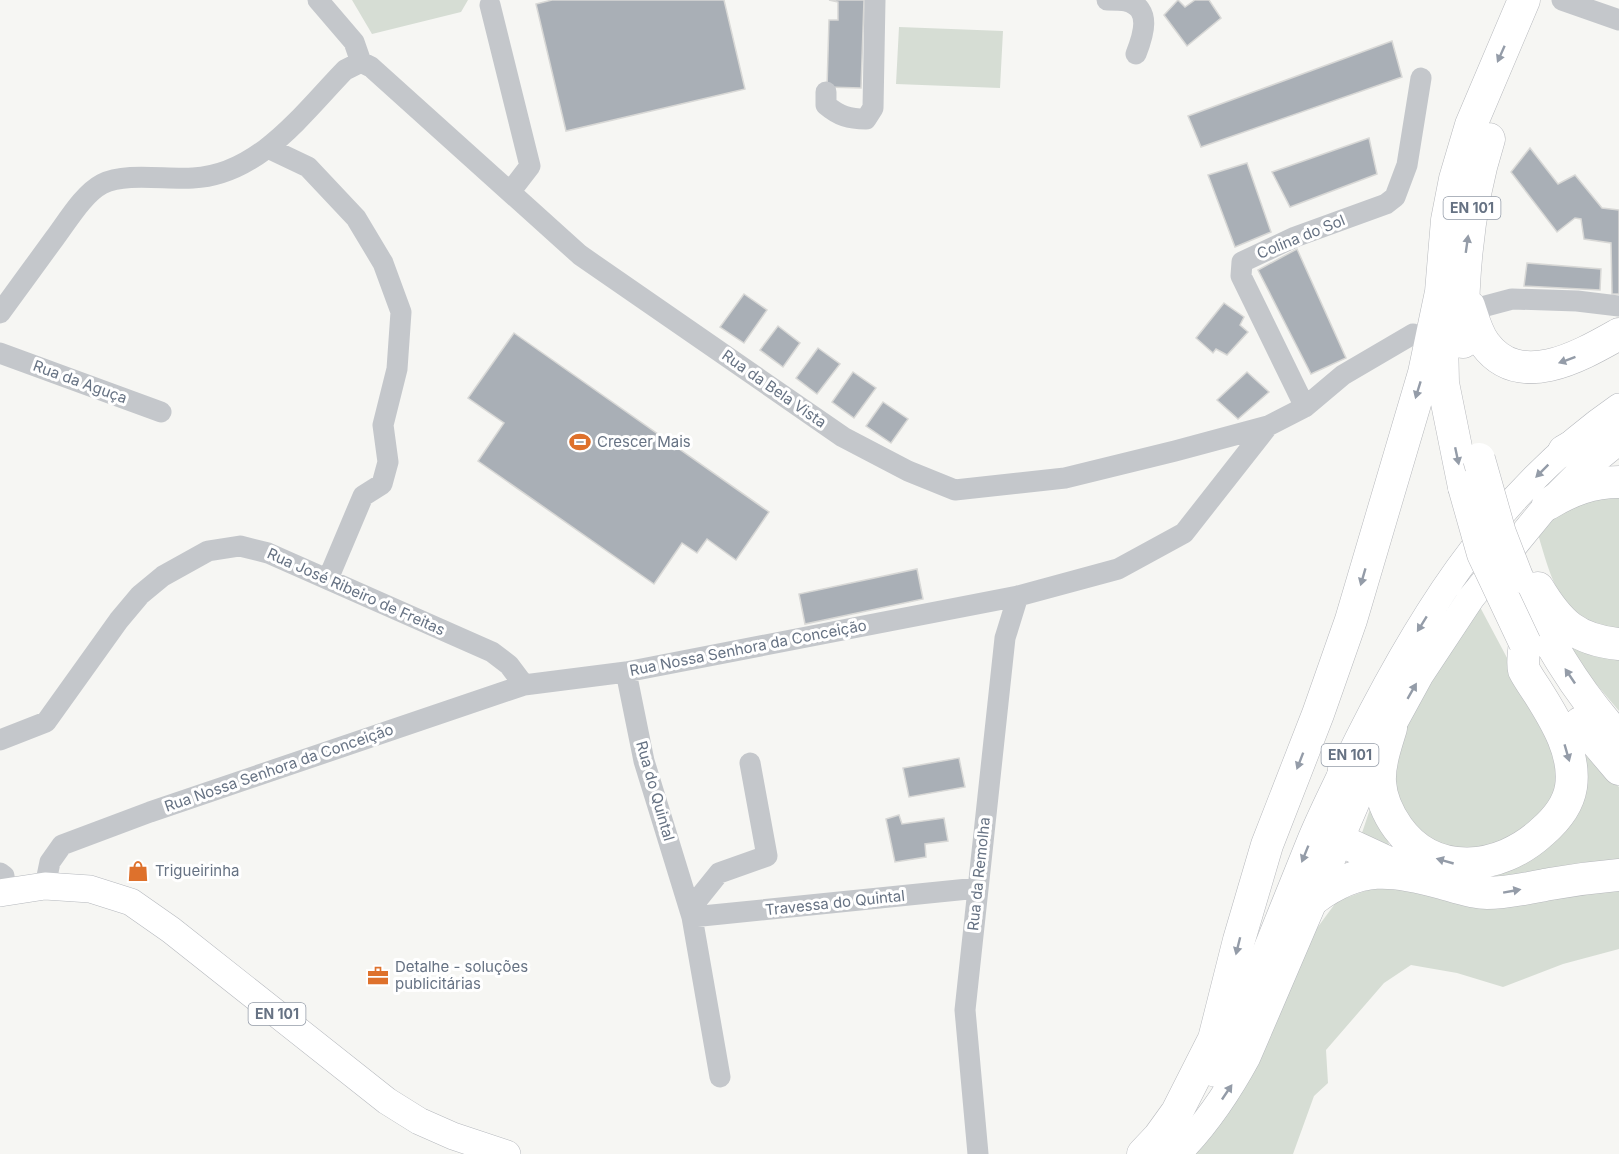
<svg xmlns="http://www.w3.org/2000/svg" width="1619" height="1154" font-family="Inter,sans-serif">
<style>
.green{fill:#d6ddd4}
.building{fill:#a9afb6;stroke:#d8d8d6;stroke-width:1.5}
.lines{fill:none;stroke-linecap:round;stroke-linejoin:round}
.major-casing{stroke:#b5b8bd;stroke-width:28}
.highway-casing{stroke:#b7b9bd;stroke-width:33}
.minor{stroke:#c4c7cb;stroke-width:21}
.major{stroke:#fff;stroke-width:27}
.highway{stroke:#fff;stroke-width:32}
.highway-bridge-casing{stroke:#b7b9bd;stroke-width:33;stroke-linecap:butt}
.highway-bridge{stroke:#fff;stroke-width:32}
.oneway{fill:#949ca8}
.labels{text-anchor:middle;stroke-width:6;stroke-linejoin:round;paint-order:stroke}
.shield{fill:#fff;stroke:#949ca8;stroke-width:1.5}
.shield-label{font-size:14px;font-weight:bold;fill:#667283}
.street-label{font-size:15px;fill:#667283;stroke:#fff}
.poi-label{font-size:15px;fill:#667283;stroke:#fff;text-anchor:start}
</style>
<rect width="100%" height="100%" fill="#f6f6f3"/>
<path class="green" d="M352 0H468L461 12 372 34Z
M899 27 1003 31 1000 88 896 84Z
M1619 494V632C1609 628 1597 625 1588 620 1555 605 1547 563 1537 531L1565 505Z
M1480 607 1554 746 1557 790 1535 823 1493 846 1459 850 1432 842 1398 808 1390 758 1434 676Z
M1567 643 1619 655V711L1591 678Z
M1580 750 1619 787V868L1473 881 1526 861Z
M1373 800 1391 850 1361 836Z
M1388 883 1619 889V949L1563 964 1503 987 1457 973 1411 965 1384 983 1326 1050 1328 1083 1314 1096 1293 1154H1186L1306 943 1337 901Z"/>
<path class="building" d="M552 0H724L745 89 566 131 536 4Z
M829 0H864L861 88 827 87 829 20H838V2Z
M1178 0 1185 7 1195 0H1209L1221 18 1187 46 1164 15Z
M1392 41 1402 77 1201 147 1188 116Z
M1369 138 1377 174 1290 207 1272 172Z
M1530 148 1558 184 1575 175 1602 208 1619 210V294H1612L1611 243 1584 239 1581 219 1575 218 1557 232 1511 172Z
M1247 163 1271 232 1235 247 1208 175Z
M1297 249 1346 358 1311 374 1258 270Z
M1527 263 1601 269 1600 290 1524 286Z
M744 294 767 310 744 343 720 327Z
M1224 303 1244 317 1240 325 1248 332 1227 355 1216 349 1213 353 1196 338Z
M778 326 800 343 783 367 760 350Z
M514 333 769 512 736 560 707 539 697 553 682 543 654 584 478 461 504 423 468 398Z
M818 348 840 364 817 394 796 378Z
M853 372 876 388 854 418 832 402Z
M1247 372 1269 392 1238 419 1217 400Z
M883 402 908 419 891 443 866 426Z
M917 569 923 599 805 624 799 594Z
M959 758 965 787 909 797 903 768Z
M899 815 902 824 944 818 948 841 925 844 926 857 895 862 886 819Z"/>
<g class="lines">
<defs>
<path id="major" d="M0 893 45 886 90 889 131 902 171 930 387 1101 419 1121 453 1136 507 1154
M1214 1073C1230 1043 1242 1012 1254 981 1273 935 1291 888 1310 842 1320 817 1333 792 1344 768 1410 631 1491 495 1619 407
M1177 1154C1206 1125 1228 1092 1247 1057L1364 784 1391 728 1420 675 1471 598 1548 504 1577 475 1619 441"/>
<path id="highway" d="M1469 306C1473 318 1477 334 1485 344 1520 391 1580 356 1619 334
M1463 342C1462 273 1468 205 1489 139
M1564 451 1602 429 1619 425
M1464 487 1443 383 1441 292 1447 220 1455 179 1471 125 1524 0
M1548 504C1571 490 1592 482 1619 482
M1517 577C1546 639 1573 687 1619 738
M1538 588C1559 623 1576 640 1619 644
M1580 723 1619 769
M1391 728C1386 745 1379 764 1380 782 1381 799 1388 814 1398 828 1434 878 1500 871 1542 832 1556 820 1568 806 1571 787 1576 754 1556 721 1539 694 1534 686 1528 678 1524 670 1522 663 1524 651 1525 643
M1344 769 1342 787 1332 818 1333 827 1346 843 1402 869
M1315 898C1360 865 1391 869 1442 883 1456 887 1472 893 1487 893 1508 893 1529 888 1550 884 1573 880 1596 877 1619 875
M1143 1154 1159 1137 1177 1112 1214 1039 1239 940 1267 845 1318 714 1351 620 1424 373 1441 292"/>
</defs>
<use href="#major" class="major-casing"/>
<use href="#highway" class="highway-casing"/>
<path class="minor" d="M318 0 354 42 361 62
M1107 0C1113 0 1121 0 1126 1 1153 8 1143 36 1136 54
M1562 0 1619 20
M490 5 530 166 510 192
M361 62 371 67 580 255 843 437 908 471 955 490 1065 478 1175 451 1268 426
M826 92V105C839 116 849 119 866 119L873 108 875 0
M268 148 308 167 356 218 383 263 401 312 397 369 383 425 388 462 382 484 363 496 328 579
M1482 307 1512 299 1577 301 1619 306
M0 313C18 288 36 264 54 239 67 222 83 194 102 184 126 172 166 180 193 178 259 175 303 113 345 70L361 62
M0 353 161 412
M1305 407 1241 276 1242 262 1295 237 1386 204 1395 197 1407 165 1421 78
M626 672 644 761 692 917 720 1077
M0 740 46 722 119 620 140 595 163 576 208 551 240 546 268 553 492 652 509 665 524 685
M0 873 4 876 6 892
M45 886 50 862 62 845 150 812 524 685 626 672 1018 596 1118 569 1184 533 1268 426 1305 407 1343 375 1413 334
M690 909 719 873 767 856 750 763
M692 917 978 888
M978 1154 965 1010 1005 638 1018 596"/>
<use href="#major" class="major"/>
<use href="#highway" class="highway"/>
<defs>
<path id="highway-bridge" d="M1479 459 1500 533 1517 577
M1464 487 1483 554 1525 643"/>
</defs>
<use href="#highway-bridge" class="highway-bridge-casing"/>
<use href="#highway-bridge" class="highway-bridge"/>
</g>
<defs><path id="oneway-solid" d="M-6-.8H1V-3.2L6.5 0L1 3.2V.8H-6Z" transform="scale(1.5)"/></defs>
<g class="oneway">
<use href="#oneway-solid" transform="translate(1501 54) rotate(114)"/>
<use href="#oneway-solid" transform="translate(1467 244) rotate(-82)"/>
<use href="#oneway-solid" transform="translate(1567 360) rotate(160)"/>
<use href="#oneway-solid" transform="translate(1418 390) rotate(107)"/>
<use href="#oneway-solid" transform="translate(1457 456) rotate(78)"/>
<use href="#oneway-solid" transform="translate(1542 471) rotate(135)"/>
<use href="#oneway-solid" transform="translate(1363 577) rotate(106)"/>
<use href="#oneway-solid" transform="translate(1422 624) rotate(122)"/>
<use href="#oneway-solid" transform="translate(1570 676) rotate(-124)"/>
<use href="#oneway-solid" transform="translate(1412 691) rotate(-60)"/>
<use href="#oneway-solid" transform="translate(1567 753) rotate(74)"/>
<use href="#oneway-solid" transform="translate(1300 761) rotate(111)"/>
<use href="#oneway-solid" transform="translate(1305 854) rotate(112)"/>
<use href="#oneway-solid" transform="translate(1445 861) rotate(-164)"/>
<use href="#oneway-solid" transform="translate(1512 891) rotate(-10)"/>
<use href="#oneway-solid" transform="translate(1238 946) rotate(104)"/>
<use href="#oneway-solid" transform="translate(1227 1092) rotate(-56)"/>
</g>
<defs>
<symbol id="stadium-bare" viewBox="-9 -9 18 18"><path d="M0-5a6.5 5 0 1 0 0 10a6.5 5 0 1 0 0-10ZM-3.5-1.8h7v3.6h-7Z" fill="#de712c" stroke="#fff" stroke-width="2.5" paint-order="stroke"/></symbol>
<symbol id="shop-bare" viewBox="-9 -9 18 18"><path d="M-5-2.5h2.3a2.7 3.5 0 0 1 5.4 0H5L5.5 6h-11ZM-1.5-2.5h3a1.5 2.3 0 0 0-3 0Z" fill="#de712c" stroke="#fff" stroke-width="2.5" paint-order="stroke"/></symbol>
<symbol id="office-bare" viewBox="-9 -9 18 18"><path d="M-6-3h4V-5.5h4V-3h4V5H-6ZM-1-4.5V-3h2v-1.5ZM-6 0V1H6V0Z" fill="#de712c" stroke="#fff" stroke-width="2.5" paint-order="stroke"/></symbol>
</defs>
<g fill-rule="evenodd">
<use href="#stadium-bare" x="565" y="427" width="30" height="30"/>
<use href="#shop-bare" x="123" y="856" width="30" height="30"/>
<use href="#office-bare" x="363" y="961" width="30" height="30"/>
</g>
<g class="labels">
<g class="shield">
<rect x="1443.5" y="197" width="57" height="22" rx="4.5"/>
<rect x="1321.5" y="744" width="57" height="22" rx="4.5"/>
<rect x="248.5" y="1003" width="57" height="22" rx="4.5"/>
</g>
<g class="shield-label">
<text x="1472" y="213">EN 101</text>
<text x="1350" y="760">EN 101</text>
<text x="277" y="1019">EN 101</text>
</g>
<g class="street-label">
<text transform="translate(1301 237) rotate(-22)" y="5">Colina do Sol</text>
<text transform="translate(80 382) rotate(20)" y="5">Rua da Aguça</text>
<text transform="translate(774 389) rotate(35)" y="5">Rua da Bela Vista</text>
<text transform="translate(356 592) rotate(24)" y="5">Rua José Ribeiro de Freitas</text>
<text transform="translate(748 648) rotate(-11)" y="5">Rua Nossa Senhora da Conceição</text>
<text transform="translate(279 768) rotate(-19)" y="5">Rua Nossa Senhora da Conceição</text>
<text transform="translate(655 791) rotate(74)" y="5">Rua do Quintal</text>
<text transform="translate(979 874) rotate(-84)" y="5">Rua da Remolha</text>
<text transform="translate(835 903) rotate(-6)" y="5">Travessa do Quintal</text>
</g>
<g class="poi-label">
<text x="597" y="447">Crescer Mais</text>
<text x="155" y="876">Trigueirinha</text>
<text x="395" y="972">Detalhe - soluções<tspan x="395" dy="17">publicitárias</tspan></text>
</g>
</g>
</svg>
